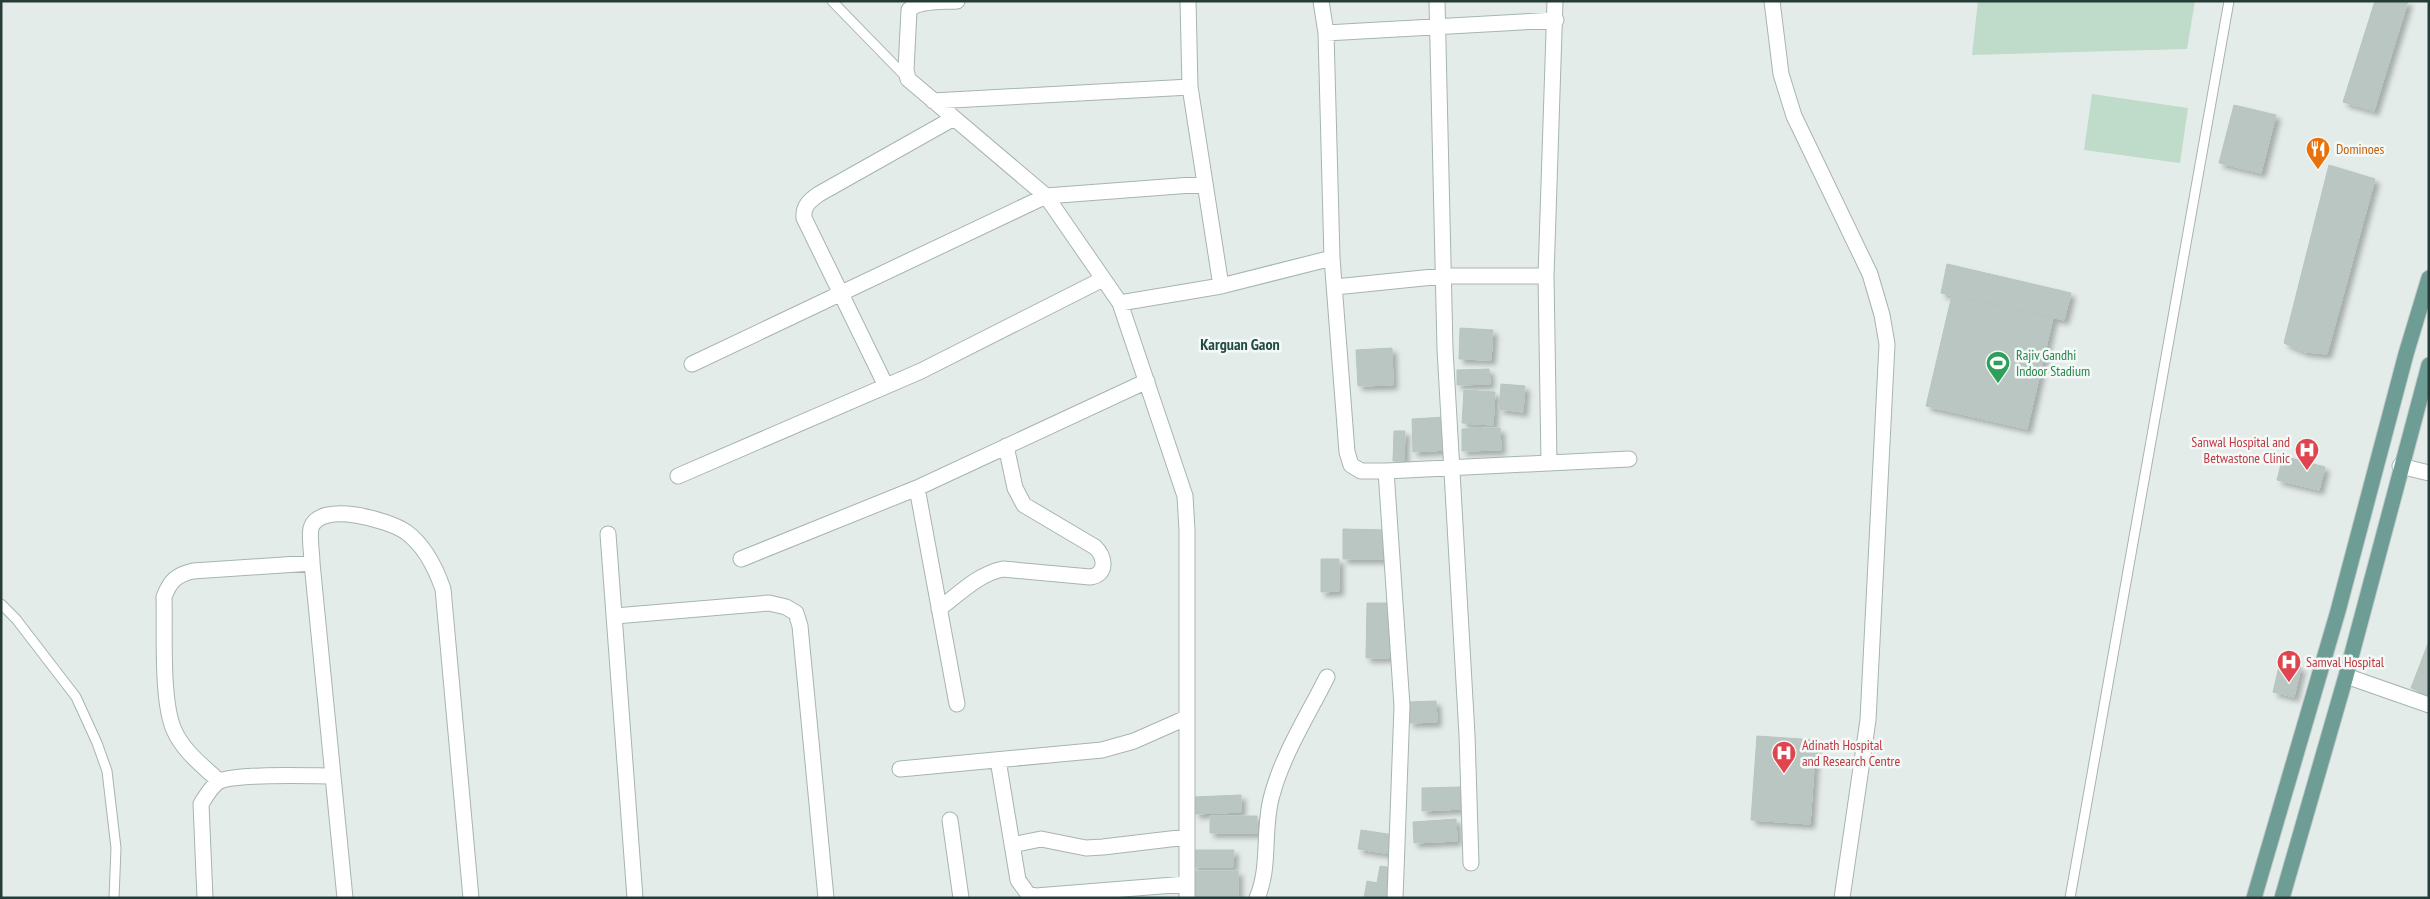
<svg xmlns="http://www.w3.org/2000/svg" width="2430" height="899" font-family="'PT Sans Narrow',sans-serif">
<style>
.green{fill:#bfdbc9}
.building{fill:#bac6c2;stroke:#b7c5c0;filter:url(#shadow)}
.lines{fill:none;stroke-linecap:round;stroke-linejoin:round}
.lane-casing{stroke:#a7b4b0;stroke-width:11}
.street-casing{stroke:#a7b4b0;stroke-width:17}
.primary-casing{stroke:#c2c8c7;stroke-width:17}
.lane{stroke:#fff;stroke-width:9}
.street{stroke:#fff;stroke-width:15}
.primary{stroke:#6d9d95;stroke-width:15}
.labels{text-anchor:middle;stroke-width:5;stroke-linejoin:round;paint-order:stroke}
.food-label{font-size:14px;fill:#c56008;stroke:#f4f9f7;text-anchor:start}
.leisure-label{font-size:14px;fill:#27864d;stroke:#f4f9f7;text-anchor:start}
.health-label{font-size:14px;fill:#be3a42;stroke:#f4f9f7;text-anchor:start}
.quarter-label{font-size:16px;font-weight:bold;fill:#234c45;stroke:#f4f9f7}
</style>
<defs>
<filter id="shadow"><feDropShadow dx="4.5" dy="4.5" stdDeviation="2.5" flood-color="#0004"/></filter>
</defs>
<rect width="100%" height="100%" fill="#e4ece9"/>
<path class="green" d="M1978 1H2195L2187 49 1972 55Z
M2092 94 2188 108 2180 163 2084 150Z"/>
<path class="building" d="M2375 1H2408L2374 111 2343 102Z
M2234 105 2276 115 2261 173 2219 163Z
M2329 165 2375 179 2327 354 2305 352 2284 343Z
M1947 264 2071 293 2064 320 1941 293Z
M1952 295 2053 318 2027 429 1926 406Z
M1460 328 1493 330 1491 360 1459 359Z
M1392 348 1393 385 1358 386 1356 350Z
M1489 369 1490 384 1457 385V370Z
M1501 384 1525 386 1523 412 1499 409Z
M1464 390 1495 392 1493 425 1462 423Z
M1445 417 1446 450 1413 452 1412 419Z
M1500 428 1501 450 1462 451V429Z
M1394 431H1405L1404 461H1393Z
M2283 456 2325 467 2319 490 2277 480Z
M1343 529 1388 530V559H1343Z
M1321 559H1339V591L1321 592Z
M1367 603H1390L1389 658H1366Z
M2429 641V695L2411 688Z
M2280 662 2301 667 2294 697 2273 692Z
M1436 701 1437 722 1409 723V702Z
M1757 736 1816 740 1810 824 1751 820Z
M1460 787 1461 809 1422 811V788Z
M1241 795V812L1195 814 1194 797Z
M1210 816H1257V833H1210Z
M1456 819 1457 841 1414 843 1413 822Z
M1361 830 1394 835 1391 854 1358 849Z
M1193 850H1234L1233 867H1192Z
M1380 866 1393 868 1389 898H1364L1367 881 1377 883Z
M1195 871H1238V898H1195Z"/>
<g class="lines">
<defs>
<path id="lane" d="M832 1 906 77
M1 604 16 619 76 697 97 743 107 771 116 848 114 898
M2070 898 2229 1"/>
<path id="street" d="M957 1C943 2 918 0 909 10L906 70 908 79 1046 196 1120 303 1185 496 1187 530V898
M1188 1 1190 87 1221 286
M1437 1 1445 349 1467 735 1471 863
M1772 1 1781 74 1794 116 1870 274 1882 315 1887 344 1868 720 1842 898
M1326 33 1556 20
M933 101 1190 87
M1332 258 1347 452 1351 465 1361 471H1386L1402 706 1395 898
M1335 287 1443 276H1546
M1120 303 1221 286 1332 258 1326 33 1321 1
M692 364 1046 196 1205 184
M886 386 804 218C803 206 809 201 819 194L954 118
M1549 463 1546 276 1555 1
M2400 466 2429 473
M1386 471 1629 459
M678 476 921 371 1103 279
M608 534 635 898
M741 559 917 488
M939 609C959 594 978 574 1003 569L1090 577C1108 575 1105 556 1095 547L1024 505 1015 488 1006 446
M615 616 769 603 786 607 796 613 800 626 826 898
M2346 676 2429 705
M957 704 917 488 1147 381
M998 760 1018 880 1028 894 1036 896 1186 884
M900 769 1102 750 1134 741 1186 718
M219 781C203 766 183 751 174 730 161 701 165 631 164 597 170 581 176 575 193 571L312 563
M950 820 961 898
M1012 845 1041 839 1086 848 1103 847 1187 837
M205 898 201 804C206 796 211 787 218 782 232 773 311 776 332 776
M345 898 312 563C312 553 309 538 311 528 320 500 389 520 406 532 424 545 436 569 443 589L471 898
M1257 898C1271 866 1262 829 1272 795 1283 754 1308 715 1327 677"/>
<path id="primary" d="M2254 898 2338 611 2406 354 2429 278
M2282 898 2346 676 2429 365"/>
</defs>
<use href="#lane" class="lane-casing"/>
<use href="#street" class="street-casing"/>
<use href="#primary" class="primary-casing"/>
<use href="#lane" class="lane"/>
<use href="#street" class="street"/>
<use href="#primary" class="primary"/>
</g>
<defs>
<symbol id="restaurant-pin" viewBox="-11 -11 22 30"><path d="M0 17L-7.5 6A9.5 9.5 0 1 1 7.5 6Z" fill="#e8710a" stroke="#f4f9f7"/><path d="M-5-6h1v4h1v-4h1v4h1v-4h1v5L-1.5 .5V6h-2V.5L-5-1ZM5-6V6H3V1.5H1.5Q1.5-4 5-6Z" fill="#fff"/></symbol>
<symbol id="stadium-pin" viewBox="-11 -11 22 30"><path d="M0 17L-7.5 6A9.5 9.5 0 1 1 7.5 6Z" fill="#2e9e5b" stroke="#f4f9f7"/><path d="M0-5a6.5 5 0 1 0 0 10a6.5 5 0 1 0 0-10ZM-3.5-1.8h7v3.6h-7Z" fill="#fff"/></symbol>
<symbol id="hospital-pin" viewBox="-11 -11 22 30"><path d="M0 17L-7.5 6A9.5 9.5 0 1 1 7.5 6Z" fill="#e0444e" stroke="#f4f9f7"/><path d="M-5-5h3v3.5h4V-5h3V5h-3V1.5h-4V5h-3Z" fill="#fff"/></symbol>
</defs>
<g fill-rule="evenodd">
<use href="#restaurant-pin" x="2304" y="135" width="28" height="38"/>
<use href="#stadium-pin" x="1984" y="349" width="28" height="38"/>
<use href="#hospital-pin" x="2293" y="436" width="28" height="38"/>
<use href="#hospital-pin" x="2275" y="648" width="28" height="38"/>
<use href="#hospital-pin" x="1770" y="739" width="28" height="38"/>
</g>
<g class="labels">
<g class="food-label">
<text x="2336" y="154">Dominoes</text>
</g>
<g class="leisure-label">
<text x="2016" y="360">Rajiv Gandhi<tspan x="2016" dy="16">Indoor Stadium</tspan></text>
</g>
<g class="health-label">
<text x="2290" y="447" text-anchor="end">Sanwal Hospital and<tspan x="2290" dy="16">Betwastone Clinic</tspan></text>
<text x="2306" y="667">Samval Hospital</text>
<text x="1802" y="750">Adinath Hospital<tspan x="1802" dy="16">and Research Centre</tspan></text>
</g>
<g class="quarter-label">
<text x="1240" y="350">Karguan Gaon</text>
</g>
</g>
<rect width="2430" height="899" fill="none" stroke="#253c38" stroke-width="5"/>
</svg>
